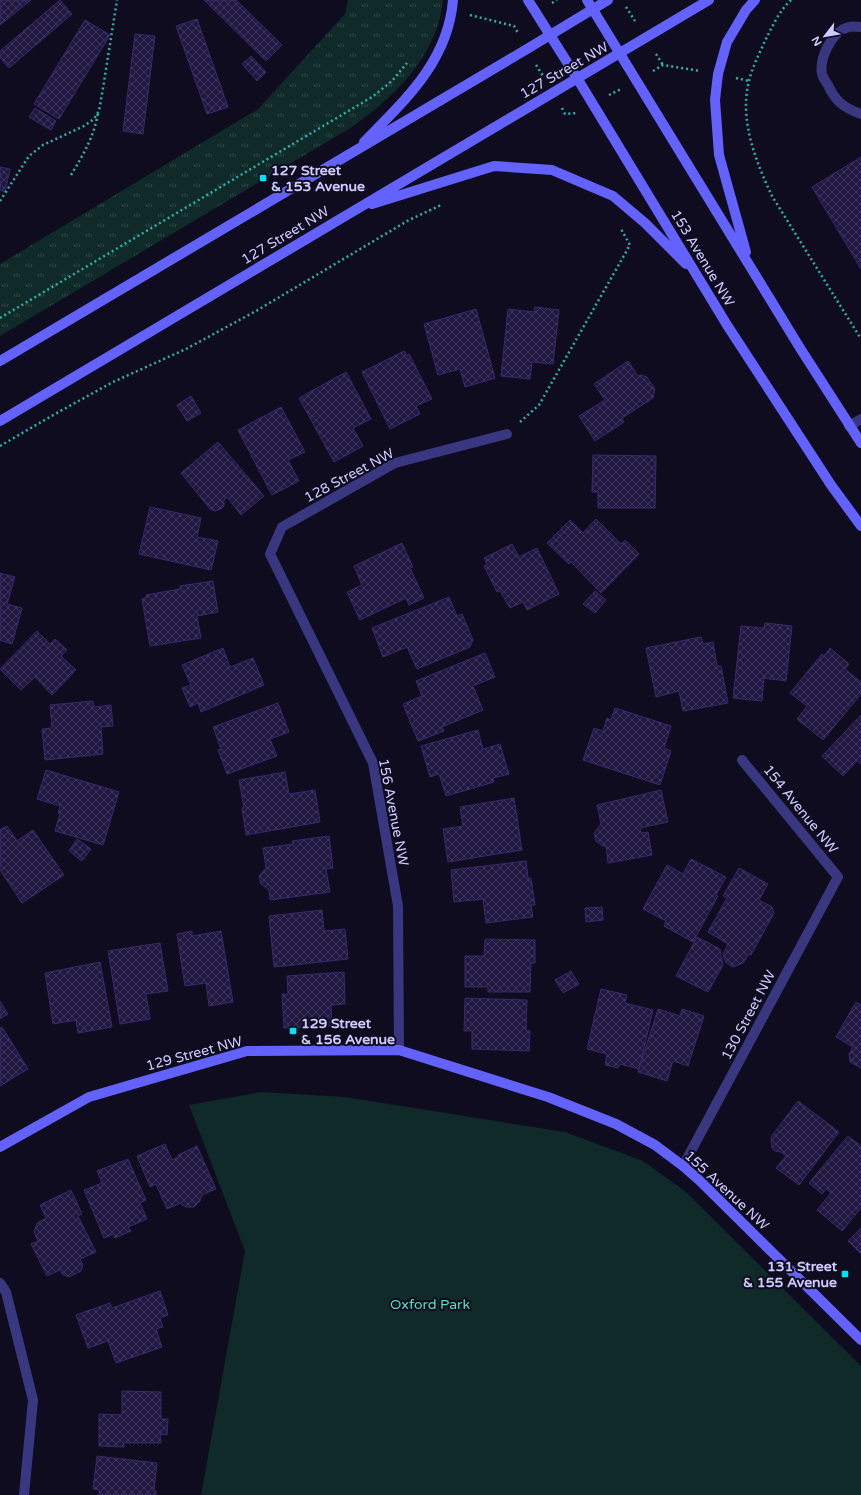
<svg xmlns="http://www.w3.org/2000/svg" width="861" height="1495" font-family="'Varela Round',sans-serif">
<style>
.grass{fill:url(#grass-tufts)}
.green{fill:#0f2a28}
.building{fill:url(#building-cross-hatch);stroke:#362a6d}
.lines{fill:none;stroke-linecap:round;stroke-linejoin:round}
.path{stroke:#2cb2a8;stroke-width:2.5;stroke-dasharray:2 3;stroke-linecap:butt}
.lane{stroke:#39377f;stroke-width:10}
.street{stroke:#39377f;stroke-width:10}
.secondary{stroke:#6462ff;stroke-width:10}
.poi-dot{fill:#00e1f6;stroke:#0f0c20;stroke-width:1.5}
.labels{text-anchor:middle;stroke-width:4;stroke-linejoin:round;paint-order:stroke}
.street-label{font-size:14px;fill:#d0cbff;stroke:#0f0c20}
.poi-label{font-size:14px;font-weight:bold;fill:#d0cbff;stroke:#0f0c20;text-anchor:start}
.park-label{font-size:14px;fill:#57dfbb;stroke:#0f0c20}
</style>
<defs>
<pattern id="grass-tufts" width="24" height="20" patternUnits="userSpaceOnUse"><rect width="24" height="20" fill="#0f2a28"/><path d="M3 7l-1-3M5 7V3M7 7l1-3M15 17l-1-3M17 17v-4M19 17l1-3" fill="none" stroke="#314848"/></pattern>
<pattern id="building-cross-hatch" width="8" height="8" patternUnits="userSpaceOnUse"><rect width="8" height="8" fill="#201841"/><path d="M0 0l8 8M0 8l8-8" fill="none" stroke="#3f385e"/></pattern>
</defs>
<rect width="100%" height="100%" fill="#0f0c20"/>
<path class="grass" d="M348 0H443C438 56 391 101 347 130L0 336V264L258 109 345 14Z"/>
<path class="green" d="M261 1092 345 1097 565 1132 643 1161 686 1192 861 1366V1495H201L245 1251 189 1105Z"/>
<path class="building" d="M0 0H31L0 25Z
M60 0 72 14 9 68 0 58V51Z
M204 0H236L282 45 266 61Z
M197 19 228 107 207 114 176 26Z
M85 20 110 35 59 119 34 104Z
M135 34 155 36 143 134 123 131Z
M251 56 266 72 257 81 242 64Z
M35 108 56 121 51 130 29 117Z
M861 157V269L812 187Z
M0 167 10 169 5 192 0 190Z
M535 307 559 310 553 364 532 362 530 379 501 376 508 309 534 312Z
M476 309 495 378 465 387 460 369 438 375 424 324Z
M404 351 407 356 409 354 432 399 416 406 420 414 390 429 362 372Z
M628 361 638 376 641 375 647 377 655 389 653 398 622 418 624 422 595 441 579 416 605 400 594 384Z
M346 372 371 419 353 428 363 446 334 462 299 398Z
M191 396 201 413 187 421 177 405Z
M281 407 305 452 288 460 299 481 272 495 238 430Z
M218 442 264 496 241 515 227 497 224 500V506L221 509 215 511 210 509 181 473Z
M593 455 656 456 655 508H598V492H592Z
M150 507 201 518 197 537 218 541 211 570 139 554Z
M596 519 621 544 625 540 639 554 601 593 571 562 569 564 547 543 570 520 583 533Z
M402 543 413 567 410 568 424 598 409 605 406 598 360 620 347 592 362 585 354 566Z
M512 544 519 557 537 548 559 594 527 610 523 602 510 608 500 591 497 592 484 566 487 564 484 558Z
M0 573 15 577 7 604 22 608 12 644 0 640Z
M213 581 218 612 197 616 201 638 150 646 142 599 146 598V595L180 589V586Z
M595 591 606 600 595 613 583 604Z
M449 597 457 616 462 614 473 640 470 647 417 669 407 647 383 657 372 628Z
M765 623 792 626 786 681 764 678 762 701 733 698 741 626 764 628Z
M37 631 50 644 55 639 67 650 61 656 76 670 52 695 35 677 21 690 0 669Z
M701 637 703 644 713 642 717 666H721L728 703 683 711 679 691 656 697 646 648Z
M223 648 230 667 253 658 264 685 201 712 198 703 190 707 182 688 191 685 182 665Z
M830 648 849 664 845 669 861 682V694L823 740 797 719 807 706 790 693 822 654 824 656Z
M485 653 495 677 473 686 483 710 442 727 444 731 418 741 403 704 422 696 416 681Z
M93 701 94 707 111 705 113 726 101 727 103 754 45 760 42 729 52 728 50 705Z
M278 703 289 732 270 739 277 756 227 774 218 750 221 749 213 727Z
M615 708 671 726 664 748 671 751 660 785 583 760 594 728 603 731 607 718 611 720Z
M861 715V764L857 761 843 776 822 756Z
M478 730 483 749 500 744 509 774 493 778 494 782 446 796 439 774 430 777 421 746Z
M46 770 119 792 103 845 55 831 60 813H58L60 806 37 799Z
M285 772 289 794 315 790 320 822 246 835 242 808H244L239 780Z
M661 790 668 822 640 828 641 833 648 832 652 855 608 863 606 846H603L596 841 594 833 601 824 597 805Z
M514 798 522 850 448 862 443 829 463 826 460 807Z
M7 826 17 841 33 830 64 875 22 903 0 870V830Z
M329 836 333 868 326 869 330 892 270 900 269 890 261 884 259 876 266 868 263 848 293 844 292 841Z
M77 839 91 849 82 861 69 851Z
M691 859 726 877 716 895 718 896 693 942 664 926 666 921 643 909 667 865 683 874Z
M526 861 528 878H531L535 905H531L533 917 486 923 483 899 454 902 451 870Z
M739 868 768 884 759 900 772 907 774 913 751 955 749 954 743 963 733 967 726 963 723 954 728 944 708 932 727 898 723 896Z
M602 907 603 920 586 922 585 908Z
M322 910 324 931 345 929 348 959 274 967 269 916Z
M192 931V936L221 931 233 1002 209 1006 206 983 185 986 177 934Z
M697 937 720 949 723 965 708 992 676 976Z
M485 939 535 940V963H531L530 992H488V987H465V956H484Z
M160 943 168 991 146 994 150 1019 120 1024 108 951Z
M100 962 112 1027 78 1033 76 1020 53 1024 45 973Z
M571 971 579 984 563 993 555 980Z
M344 972 345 1004 331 1005 332 1026 284 1028 282 994H288L287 976Z
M601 989 627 995 625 1003 653 1010 639 1069 620 1064 618 1068 605 1065 607 1054 587 1049Z
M465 998 527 1000 526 1031H530L529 1051 472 1049V1031H464Z
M0 1001 8 1014 0 1019Z
M856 1002 861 1005V1068L850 1062 849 1054 853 1047 836 1037Z
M658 1009 680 1016 682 1009 704 1016 688 1066 673 1061 667 1081 638 1072Z
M2 1027 28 1069 0 1086V1028Z
M798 1101 839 1132 799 1185 776 1168 786 1156 781 1152 775 1151 772 1148 771 1137Z
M848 1136 861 1146V1208L842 1231 817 1210 831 1193 826 1189 822 1194 809 1183Z
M165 1144 172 1160 178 1157V1155L197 1146 216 1189 202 1195 200 1201 194 1207H186L182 1205 181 1203 167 1209 156 1184 150 1187 137 1156Z
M128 1159 146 1200 140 1203 147 1219 128 1227 131 1231 115 1238 114 1234 104 1238 84 1190 102 1183 97 1171Z
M71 1190 82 1214 78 1216 96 1252 80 1259 83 1265 81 1271 69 1277 62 1274 60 1270 47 1276 31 1244 38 1241 34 1232 37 1223 46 1218 40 1205Z
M861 1228V1254L848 1241Z
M160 1291 168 1315 160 1318 163 1327 156 1329 162 1347 116 1363 108 1341 88 1348 76 1315 110 1303 112 1308Z
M122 1391 161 1392V1419H168L167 1435 160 1434 161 1443H124V1447L99 1446V1414L122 1415Z
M97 1456 157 1463 154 1491H156V1495H99V1490L93 1489Z"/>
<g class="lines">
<path class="path" d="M791 0C779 11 772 27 765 41 759 54 752 68 749 81 739 120 756 162 772 196L861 339
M552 3 557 0
M626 7 635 21
M470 15 514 26 518 33
M656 54 663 65
M536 65 543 76
M653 71 663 65 700 71
M736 78 749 81
M609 95 621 89
M562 108 565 114 577 113
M71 175C83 155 94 137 98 113
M0 201 29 156 43 145 84 126 94 119 99 111 103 88 117 0
M0 318 372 97 392 81 407 63
M520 422 539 405 630 245 621 229
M0 446 55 414 113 382 186 349 256 311 409 220 441 205"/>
<path class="lane" d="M861 27C857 27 852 26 849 27 832 31 819 58 822 74 823 78 826 82 828 85 835 101 844 108 861 114
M849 426 861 419"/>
<path class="street" d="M399 1050 398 906 373 763 270 554 282 527 395 463 507 434
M683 1166 838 877 742 760
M0 1283 6 1292 33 1400 24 1495"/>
<path class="secondary" d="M528 0 577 78 727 325 831 485 861 526
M587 0 800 348 861 443
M364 142C404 101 448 62 453 0
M372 204 494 166 552 170 613 196 645 223 686 264
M746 252 719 155 715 100 718 74 727 42 746 10 755 0
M0 361 527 49 608 0
M0 421 709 0
M0 1147 89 1097 247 1051 399 1050 548 1097 616 1124 655 1145 683 1166 699 1180 861 1340"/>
</g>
<g class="poi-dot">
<rect x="259" y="174" width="8" height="8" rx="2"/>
<rect x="289" y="1027" width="8" height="8" rx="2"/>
<rect x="841" y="1270" width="8" height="8" rx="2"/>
</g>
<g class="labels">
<g class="street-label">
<text transform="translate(564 70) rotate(-30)" y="5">127 Street NW</text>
<text transform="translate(285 235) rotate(-31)" y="5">127 Street NW</text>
<text transform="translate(703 258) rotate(59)" y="5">153 Avenue NW</text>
<text transform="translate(349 475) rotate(-28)" y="5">128 Street NW</text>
<text transform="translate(801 809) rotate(51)" y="5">154 Avenue NW</text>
<text transform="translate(394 812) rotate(79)" y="5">156 Avenue NW</text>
<text transform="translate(748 1015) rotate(-62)" y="5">130 Street NW</text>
<text transform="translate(194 1053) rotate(-15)" y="5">129 Street NW</text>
<text transform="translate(727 1190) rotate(43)" y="5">155 Avenue NW</text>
</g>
<g class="poi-label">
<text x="271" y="175">127 Street<tspan x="271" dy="16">&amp; 153 Avenue</tspan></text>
<text x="301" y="1028">129 Street<tspan x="301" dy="16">&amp; 156 Avenue</tspan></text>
<text x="837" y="1271" text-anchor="end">131 Street<tspan x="837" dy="16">&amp; 155 Avenue</tspan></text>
</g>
<g class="park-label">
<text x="430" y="1309">Oxford Park</text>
</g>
</g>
<g transform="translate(825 36) rotate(239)" stroke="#0f0c20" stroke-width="3" paint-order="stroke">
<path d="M0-3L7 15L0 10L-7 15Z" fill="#d0cbff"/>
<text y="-6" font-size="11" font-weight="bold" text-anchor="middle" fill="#d0cbff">N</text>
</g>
</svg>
